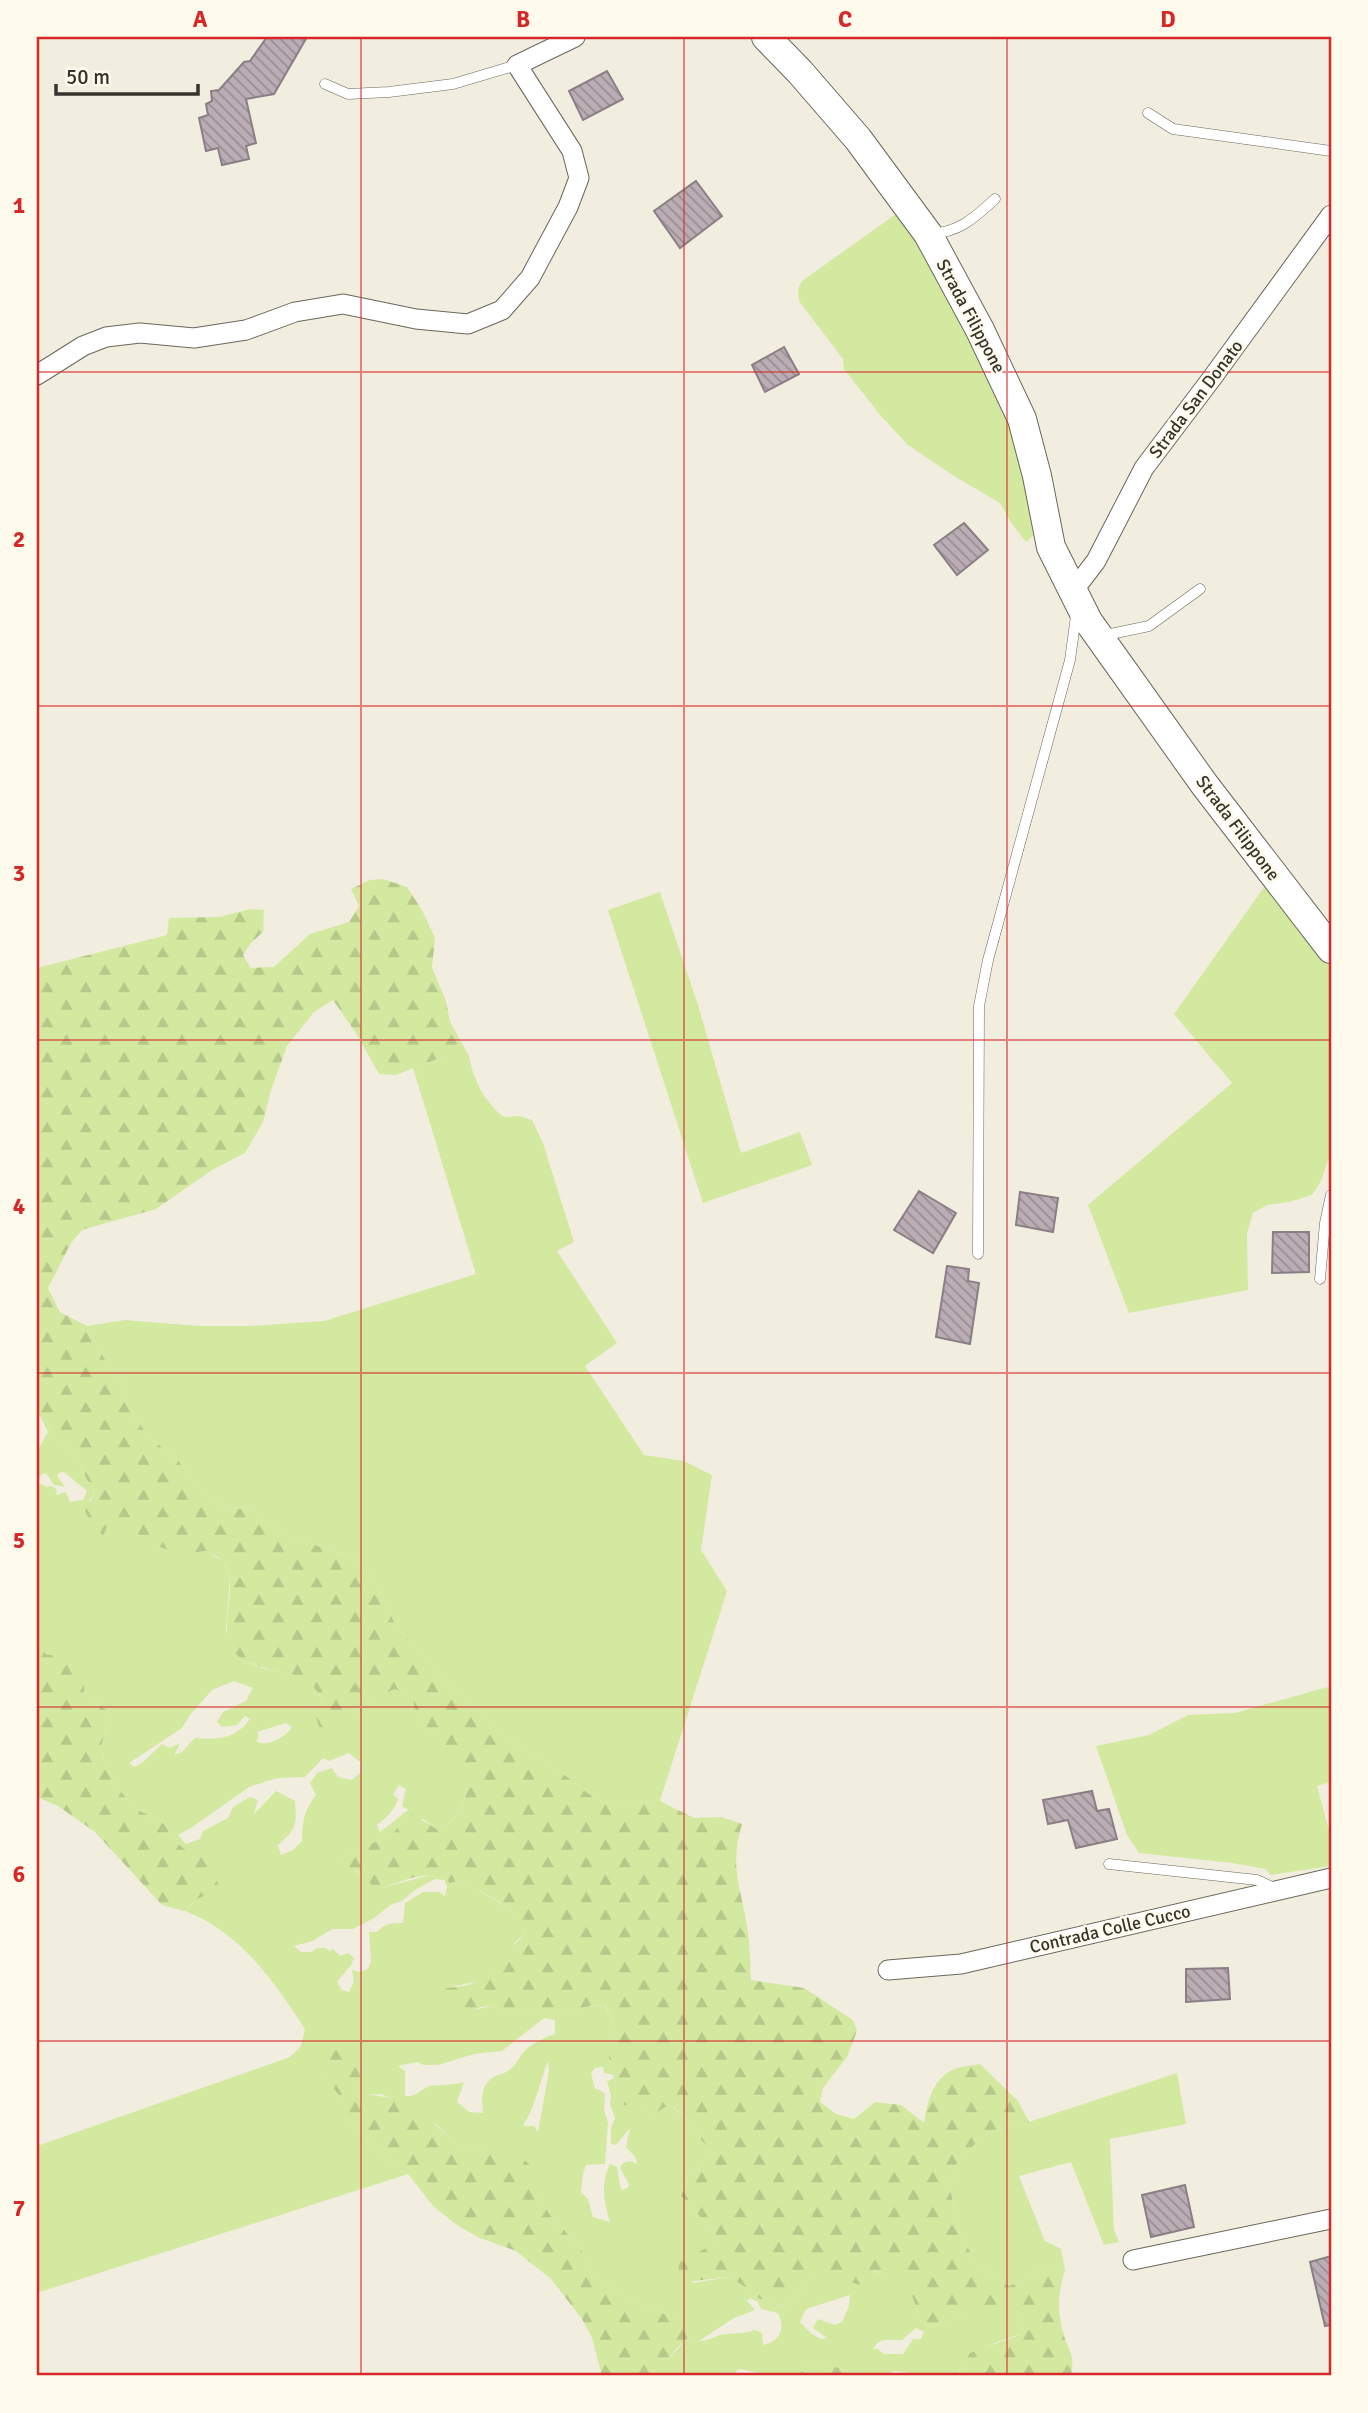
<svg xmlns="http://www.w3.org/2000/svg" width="1368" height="2413" font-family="Signika,sans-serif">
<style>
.green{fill:#d3e9a0;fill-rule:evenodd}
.forest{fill:url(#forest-firs)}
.building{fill:url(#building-back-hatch);stroke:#8b7e85;stroke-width:2}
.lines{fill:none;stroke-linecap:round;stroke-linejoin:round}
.lane-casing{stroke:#6a675b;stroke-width:11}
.street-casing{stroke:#6a675b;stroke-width:21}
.secondary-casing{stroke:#6a675b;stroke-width:30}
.lane{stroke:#fff;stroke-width:10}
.street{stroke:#fff;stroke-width:19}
.secondary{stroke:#fff;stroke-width:28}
.grid{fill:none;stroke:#d62828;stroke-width:2;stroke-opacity:0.55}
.labels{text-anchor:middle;stroke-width:5;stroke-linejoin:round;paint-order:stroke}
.street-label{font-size:18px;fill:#35332e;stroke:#fefbed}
.neatline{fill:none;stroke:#d62828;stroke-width:2.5}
.grid-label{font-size:23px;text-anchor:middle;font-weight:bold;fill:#d62828}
</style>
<defs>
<pattern id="forest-firs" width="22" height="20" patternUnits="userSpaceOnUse" patternTransform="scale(1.75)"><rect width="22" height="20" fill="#d3e9a0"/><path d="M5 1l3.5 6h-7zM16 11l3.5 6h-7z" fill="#b6c88a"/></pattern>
<pattern id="building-back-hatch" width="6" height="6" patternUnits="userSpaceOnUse" patternTransform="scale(1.75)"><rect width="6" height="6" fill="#bbadb4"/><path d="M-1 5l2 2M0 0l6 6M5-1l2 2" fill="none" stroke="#998d93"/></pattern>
</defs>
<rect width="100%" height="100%" fill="#f1eee0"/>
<path class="green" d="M903 209 956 299 1014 433 1038 532 1026 542 1012 524 1000 503 954 476 908 445 881 416 844 369 843 359 799 301 798 289 802 281Z
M1267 883 1331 966V1152L1321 1181 1312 1195 1289 1202 1267 1205 1253 1213 1247 1233 1248 1290 1129 1313 1088 1205 1232 1083 1174 1014Z
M660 892 698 1005 741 1153 800 1132 812 1165 703 1203 608 910Z
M445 1056H469C473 1079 485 1103 504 1117L519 1116 532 1120 543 1143 574 1242 557 1251 617 1343 585 1366 644 1455 684 1461 712 1475 701 1550 727 1591 660 1801 627 1805 604 1803 586 1792 561 1772 534 1757 502 1735 482 1711 452 1688 396 1626 371 1572 351 1556 291 1538 250 1509 227 1508 203 1494 178 1460 149 1437 129 1409 121 1381 104 1358 87 1326 125 1320 199 1326H250L324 1321 476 1274 413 1068Z
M37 1410 46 1418 52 1438 76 1454 86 1478 95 1492 89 1500 108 1524 119 1523 135 1530 155 1545 186 1555 198 1551 209 1552 223 1562 230 1576 226 1631 243 1660 264 1669 302 1675 311 1683 322 1698 316 1716 336 1730C349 1723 346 1719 355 1711 366 1700 381 1694 396 1689L413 1698C414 1705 415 1714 419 1719 425 1727 435 1734 443 1742 473 1773 476 1800 442 1830L435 1828 423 1819 403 1821 390 1837 346 1852 342 1860C347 1867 350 1866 356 1871 365 1878 372 1883 382 1888L433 1874 461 1880 505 1906 522 1920 526 1933 515 1942 500 1973C483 1977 470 1985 453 1986L468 2011 493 2006 515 2015 544 2012 566 2014 592 2005 604 2006 613 2018C610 2036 604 2059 616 2074L614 2098 617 2102 656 2113 665 2107H673L691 2124 702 2141 709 2146 710 2156 688 2174 681 2195C692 2206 700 2221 714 2228L715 2244 680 2263 693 2283 729 2277 748 2288 745 2294 785 2307 816 2273C840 2272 891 2265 907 2286 914 2295 917 2311 921 2322L932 2326 974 2312H1015L1022 2324V2334C998 2341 967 2351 956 2376H916L905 2372 893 2371 884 2376H865L825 2364 806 2362 799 2376H767L765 2374 739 2369 731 2376H649C667 2365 676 2349 691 2335L674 2317 643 2307 599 2281 588 2269 580 2246 552 2218 537 2195 485 2147 461 2150 437 2125 382 2094 364 2095 355 2084 322 2073 346 2105 345 2117 402 2172 408 2174 40 2292 37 2286V2146L290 2057 301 2046 305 2029C275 1982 239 1931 185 1911L197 1899 187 1851 176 1842 166 1825 133 1807 117 1786 104 1758 102 1743 110 1713 84 1692V1669L47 1655 37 1643V1451L48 1432ZM64 1472 87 1491 83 1500 70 1502 66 1492 56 1495 57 1490 52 1486 47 1487 37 1482 42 1474 46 1473 54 1485 65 1487 57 1476 59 1473ZM234 1681 253 1688 246 1701 223 1712 217 1722 222 1727 237 1725 245 1716 250 1719C236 1739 217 1740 195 1738L182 1752 174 1755 180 1743 170 1748 162 1744 142 1763 134 1767 129 1763 182 1728 190 1715 212 1690ZM286 1723 292 1727C286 1737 267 1748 256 1741L259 1736 257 1732ZM349 1753 361 1763 360 1773 352 1780 338 1777 332 1768 317 1773 310 1783 316 1795C304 1811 302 1822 302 1841L293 1850 281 1855 278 1845C296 1829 297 1826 295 1801L276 1791 253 1815 258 1800 250 1797 233 1807 228 1818 203 1831 200 1839 186 1844 178 1835 191 1828 249 1787 277 1778 305 1777 323 1758 329 1761ZM399 1785 406 1789 402 1806 408 1810 380 1832 377 1825C387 1817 394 1811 398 1799L393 1794ZM435 1879 445 1880 447 1887 445 1896 439 1892H423L405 1903 403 1923C391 1923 385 1923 377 1932H369L371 1961 368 1969 360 1972 352 1970 354 1982 349 1992 342 1990 337 1982 351 1965 354 1958 348 1953 340 1956 333 1949 329 1951 326 1948H317L311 1952H301L294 1946 313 1941 332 1929H353L374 1918 392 1904 402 1901 415 1890ZM544 2018 555 2020V2034C543 2038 530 2044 522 2054 518 2060 514 2067 508 2071 499 2076 491 2075 485 2086 481 2094 482 2104 483 2113L469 2112 457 2102 464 2082C452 2086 435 2084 427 2087 418 2092 415 2097 405 2096V2071L398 2066 417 2062 424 2065H438L474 2054 502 2051ZM548 2060 549 2071 538 2132 534 2126H523C536 2104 540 2083 548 2060ZM603 2067 604 2073 614 2075 613 2079 607 2081 611 2095 610 2104 615 2118 611 2128V2144L616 2145 630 2128 626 2147 636 2158 637 2164 630 2161 623 2163 620 2168 629 2184 628 2188 621 2190 617 2167 610 2164C600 2183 604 2203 610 2222L593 2217 588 2199 581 2192 583 2174 586 2165 605 2164 608 2123 604 2109 605 2094 598 2089H595L591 2073 595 2068ZM850 2295 849 2306 842 2322 835 2325 818 2319 813 2328 827 2338 821 2339 812 2334 800 2322 806 2309ZM750 2298 758 2302 761 2309 778 2313C786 2329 780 2341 763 2345L762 2333 755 2330C744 2334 737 2333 726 2334 716 2335 709 2341 699 2341L734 2318 755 2310 747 2301ZM916 2328 924 2332 921 2339H913L903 2354H884L878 2349H873C879 2337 890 2340 902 2340Z
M1331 1686V1782L1317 1786 1331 1838V1866L1270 1875 1266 1869 1232 1863 1139 1853 1127 1835 1096 1746 1149 1735 1188 1715 1235 1713Z
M1177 2073 1186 2124 1110 2139 1114 2230 1119 2242 1104 2245 1071 2162 1019 2176 1045 2241 1061 2249 1065 2270 1042 2267 1030 2278 1009 2286 977 2265 959 2231 950 2188 956 2165 973 2146 991 2131 1029 2122Z"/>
<path class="forest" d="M383 879 407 887 422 910 435 938 432 968 446 1001 450 1022 469 1056H445L396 1075 379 1074 356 1033 333 1000 314 1012 287 1046 271 1090 263 1122 245 1153 212 1170 156 1209 82 1230 71 1243 48 1288 60 1312 87 1326 104 1358 121 1381 129 1409 149 1437 178 1460 203 1494 227 1508 250 1509 291 1538 351 1556 371 1572 396 1626 452 1688 482 1711 502 1735 534 1757 561 1772 586 1792 604 1803 627 1805 660 1801 694 1818 722 1817 742 1824C730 1864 739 1882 746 1920 750 1940 750 1960 751 1980L804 1988 853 2020 857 2031 847 2057 823 2088 820 2102 836 2114 854 2119 875 2102 901 2105 924 2123C927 2104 932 2080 952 2070 960 2066 972 2066 980 2064L1018 2101 1029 2122 991 2131 973 2146 956 2165 950 2188 959 2231 977 2265 1009 2286 1030 2278 1042 2267 1065 2270C1058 2292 1057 2310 1063 2332 1069 2354 1075 2351 1071 2376H956L970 2353 1022 2334V2324L1015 2312H974L932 2326 921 2322C910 2289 911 2280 874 2271L861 2285 816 2273 785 2307 745 2294 747 2288 729 2277 677 2283 679 2263 715 2243 714 2228C700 2221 693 2206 681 2196L688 2174 710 2156 709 2147 702 2141 691 2124 674 2107H665L656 2113 617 2103 614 2098 616 2074C604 2059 610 2036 613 2018L605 2006 592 2005 566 2014 544 2012 515 2015 493 2006 481 2007 456 2017 446 2006 442 1989 469 1985 480 1978 500 1973 504 1955 526 1933C518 1905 483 1895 461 1880L450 1883C434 1865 402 1882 382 1888H375L356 1870 346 1867 342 1860 346 1852 390 1837 403 1821 412 1814 435 1828 442 1830C477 1800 472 1773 442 1742 435 1734 425 1727 419 1719 415 1714 414 1705 413 1698L395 1689 370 1700 353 1712 348 1724 336 1730 320 1731 316 1716 322 1698C299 1664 287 1679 254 1664 249 1662 244 1661 240 1658 206 1629 254 1575 211 1553 202 1548 194 1555 185 1555 178 1555 167 1549 160 1547 140 1540 131 1522 108 1525L103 1536 91 1523 85 1511 95 1492 86 1478 76 1454 52 1438 46 1418 37 1410V968L167 935 169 918 219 917 250 909 264 910 263 932 251 943 243 955 251 968 274 967 310 934 349 922 359 906 351 889 370 880Z
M37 1643 47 1655 76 1653 84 1669V1692L110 1713 102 1743 104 1758 117 1786 133 1807 166 1825 176 1842 187 1851 206 1854 220 1889 197 1899 185 1911 162 1905 95 1832 58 1806 37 1797Z
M341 2041 360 2055 364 2070 355 2084 364 2095C406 2094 433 2121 461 2150L485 2147 515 2151 537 2172V2195L552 2218 580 2246 588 2269 599 2281 643 2307 674 2317 692 2334 676 2349 663 2367 649 2376H602L592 2338 582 2319 551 2279 516 2251 480 2238 458 2226 433 2206 408 2174 402 2172 345 2117 346 2105 322 2073 320 2053 326 2043Z
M806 2362 825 2364 865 2376H799Z"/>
<path class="building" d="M267 37H307L274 94 246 99 256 143 246 146 249 159 222 165 218 148 206 151 199 118 208 115 206 104 212 101 211 91 219 90 244 62 250 61Z
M607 71 623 99 583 120 569 91Z
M696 181 722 216 680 248 654 211Z
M784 347 799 374 765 392 752 365Z
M964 523 988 550 957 575 934 545Z
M919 1191 956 1213 933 1253 894 1230Z
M1020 1192 1058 1198 1053 1232 1016 1225Z
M1273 1232H1309V1272L1272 1273Z
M947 1266 969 1269 968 1281 979 1283 970 1344 936 1337Z
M1092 1791 1097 1811 1109 1809 1117 1839 1076 1848 1068 1820 1048 1824 1043 1800Z
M1228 1968 1230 1999 1186 2002V1969Z
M1185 2185 1194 2227 1151 2237 1142 2195Z
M1331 2256V2325L1325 2326 1310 2262Z"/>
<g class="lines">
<defs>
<path id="lane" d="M325 84 348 94 389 92 453 84 517 65
M1148 113 1173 129 1331 151
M930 234C960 232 974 218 995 199
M1101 636 1149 626 1200 589
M978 1254 979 1006 988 960 1070 660 1076 616
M1320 1279 1325 1223 1331 1195
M1109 1864 1257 1880 1274 1888"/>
<path id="street" d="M37 375 83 346 106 337 140 333 194 338 246 330 295 312 343 304 416 319 468 324 502 310 530 278 568 207 579 178 572 151 517 65 575 37
M1073 591 1096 561 1144 468 1212 378 1331 215
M888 1970 961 1964 1331 1878
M1133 2260 1331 2219"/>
<path id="secondary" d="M766 37 800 72 858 139 928 234 980 330 1022 419 1037 476 1051 547 1088 621 1204 784 1331 949"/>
</defs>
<use href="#lane" class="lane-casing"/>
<use href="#street" class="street-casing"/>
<use href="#secondary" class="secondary-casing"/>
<use href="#lane" class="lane"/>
<use href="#street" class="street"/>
<use href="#secondary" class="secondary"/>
</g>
<path class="grid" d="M361 37V2376M684 37V2376M1007 37V2376M37 372H1331M37 706H1331M37 1040H1331M37 1373H1331M37 1707H1331M37 2041H1331"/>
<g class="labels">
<g class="street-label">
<text transform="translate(971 316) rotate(62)" y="6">Strada Filippone</text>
<text transform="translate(1196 399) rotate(-53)" y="6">Strada San Donato</text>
<text transform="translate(1238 828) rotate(53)" y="6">Strada Filippone</text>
<text transform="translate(1110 1929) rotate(-13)" y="6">Contrada Colle Cucco</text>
</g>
</g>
<rect width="1368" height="2413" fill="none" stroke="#fefbed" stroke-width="77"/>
<path d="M56 84v10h142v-10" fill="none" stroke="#35332e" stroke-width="3.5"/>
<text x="66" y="84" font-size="21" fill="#35332e" stroke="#fefbed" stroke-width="5" paint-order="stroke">50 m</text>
<rect x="38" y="38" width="1292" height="2336" class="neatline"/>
<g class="grid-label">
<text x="200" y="27">A</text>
<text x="523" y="27">B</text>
<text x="845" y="27">C</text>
<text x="1168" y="27">D</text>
<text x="19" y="213">1</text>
<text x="19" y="547">2</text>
<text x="19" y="881">3</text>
<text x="19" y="1214">4</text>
<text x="19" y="1548">5</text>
<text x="19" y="1882">6</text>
<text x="19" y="2216">7</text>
</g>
</svg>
